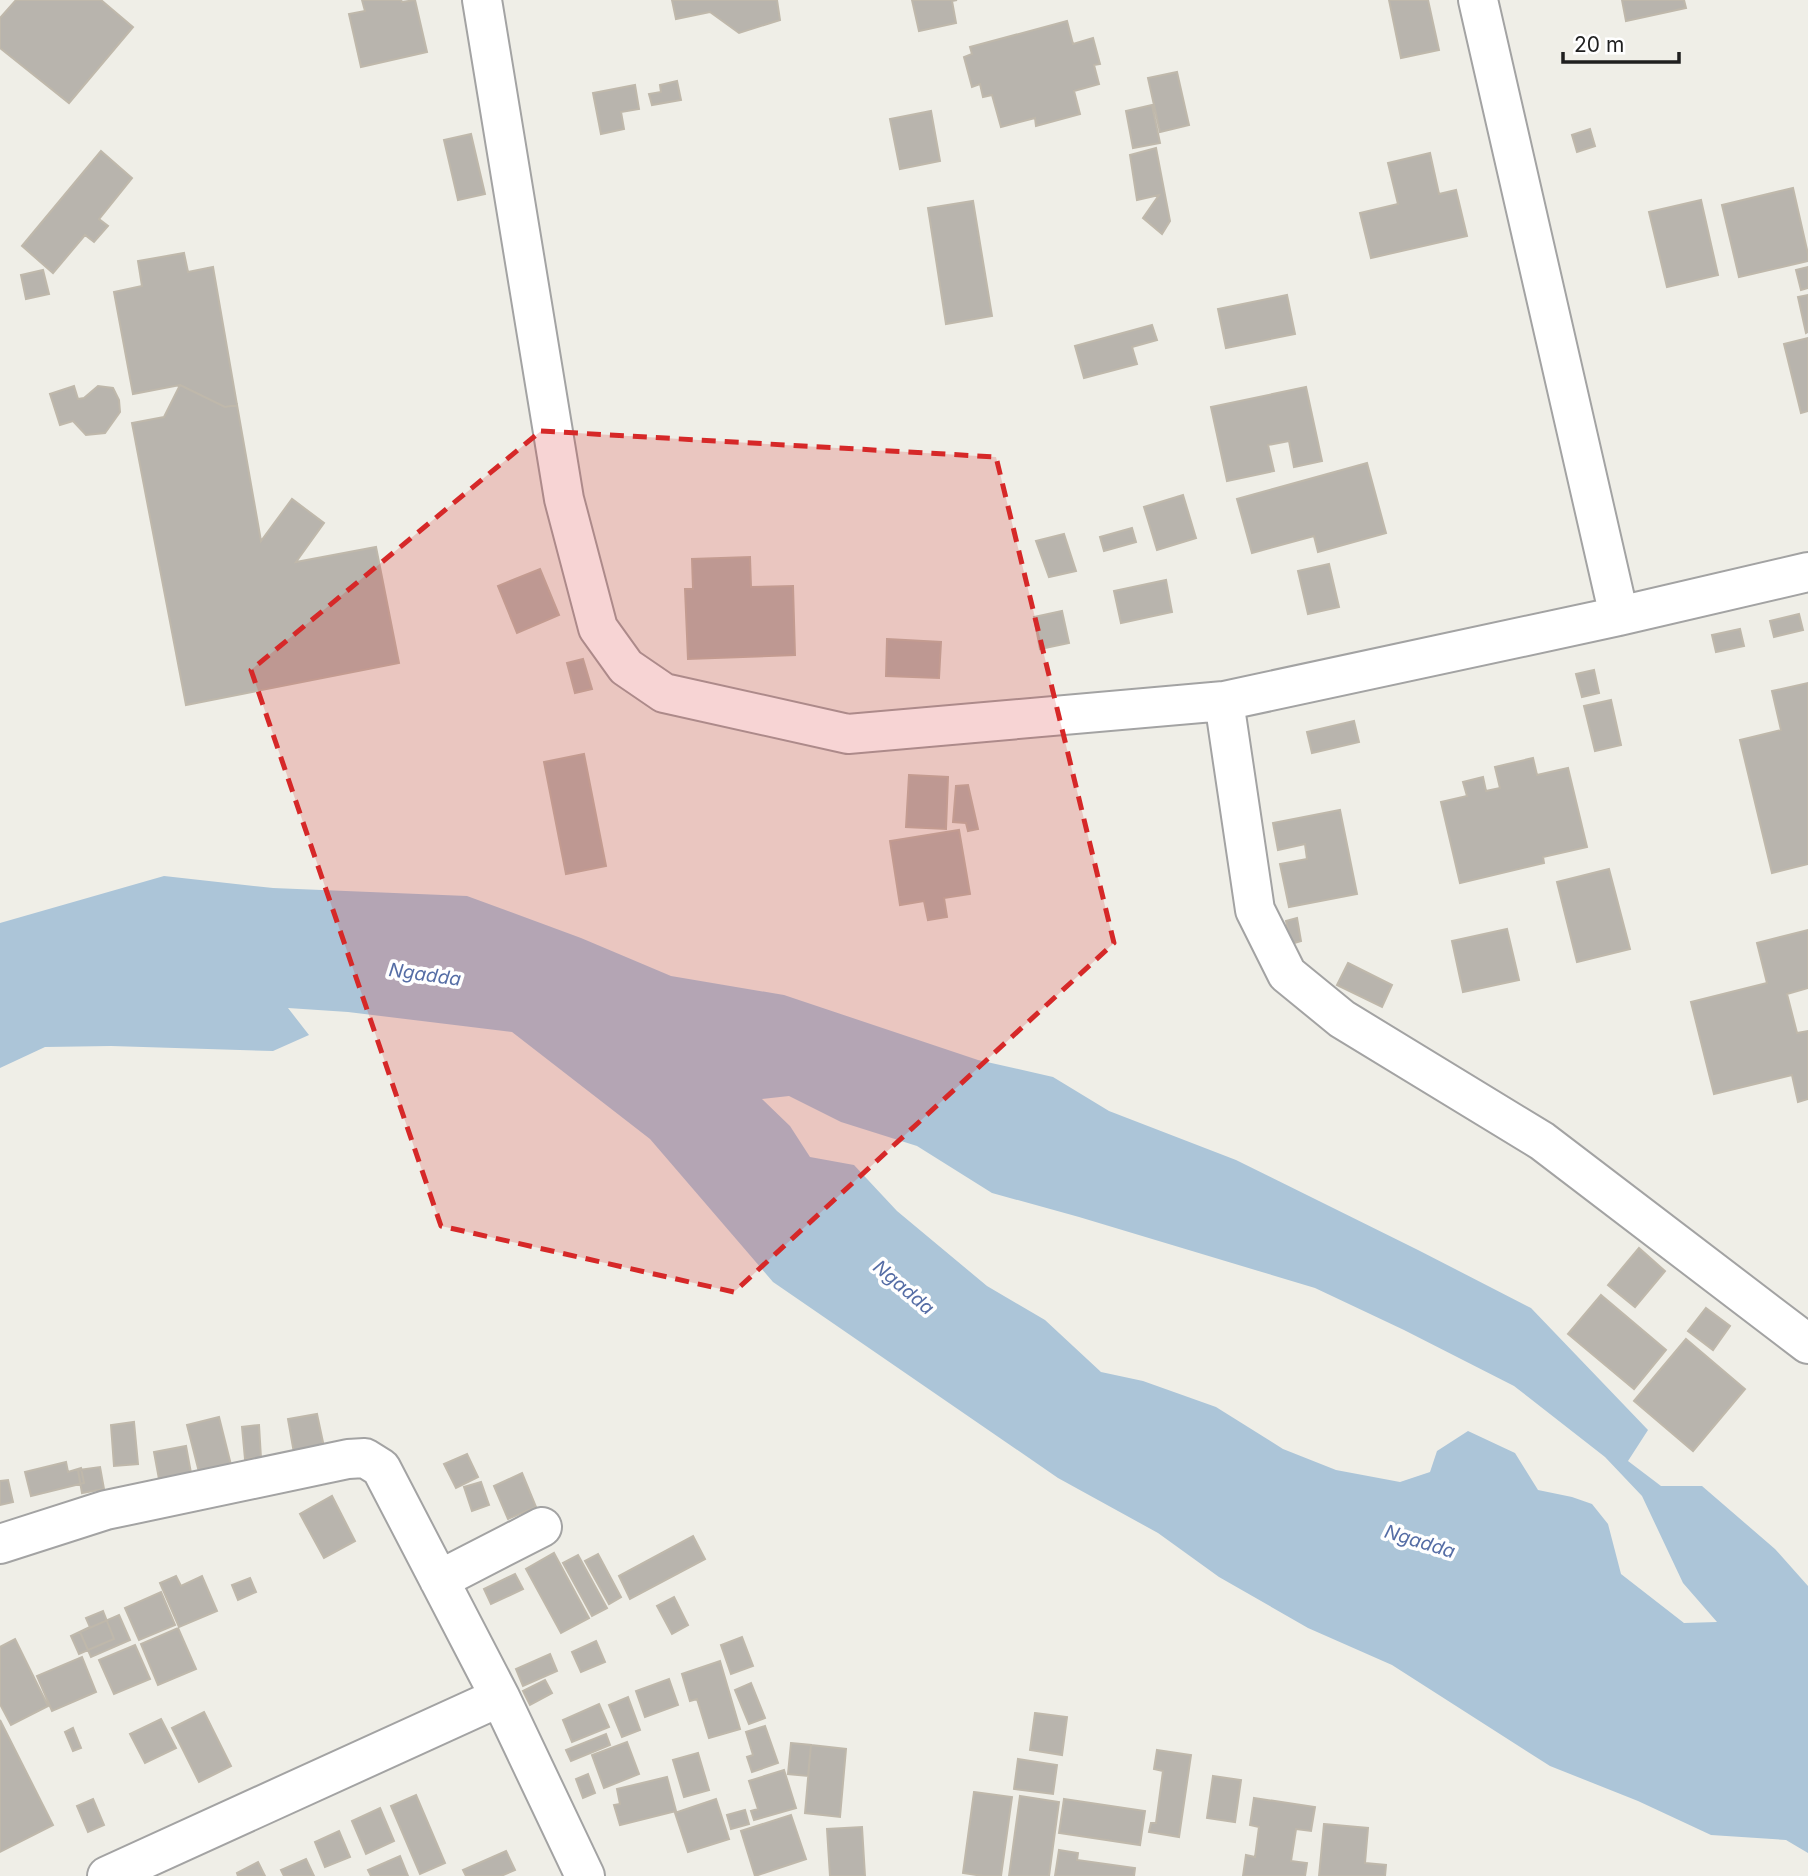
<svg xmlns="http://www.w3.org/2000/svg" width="1808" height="1876" font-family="Inter,sans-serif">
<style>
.water{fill:#acc5d8;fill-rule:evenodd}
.building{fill:#b8b4ad;stroke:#bfb8ab;stroke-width:2}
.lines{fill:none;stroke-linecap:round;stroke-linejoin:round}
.street-casing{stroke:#a3a3a3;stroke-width:42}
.street{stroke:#fff;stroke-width:38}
.marked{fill:#d62828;fill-opacity:0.2;stroke:#d62828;stroke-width:5;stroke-dasharray:14 9;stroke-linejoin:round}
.labels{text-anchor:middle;stroke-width:7;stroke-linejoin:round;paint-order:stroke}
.water-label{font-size:19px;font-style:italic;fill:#556da5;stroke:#fff}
</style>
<rect width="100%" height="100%" fill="#efeee7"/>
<path class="water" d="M164 876 273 888 467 896 581 938 671 976 784 995 978 1060 1053 1077 1109 1111 1236 1160 1418 1250 1531 1308 1648 1430 1628 1461 1661 1486H1702L1775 1549 1808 1586V1853L1786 1840 1711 1835 1638 1801 1550 1766 1392 1665 1308 1628 1219 1577 1158 1533 1058 1478 773 1282 650 1139 512 1032 348 1012 288 1008 309 1035 273 1051 111 1046 45 1047 0 1068V923ZM789 1096 841 1122 917 1146 992 1193 1079 1217 1315 1288 1404 1330 1514 1386 1605 1457 1642 1496 1683 1583 1717 1622 1684 1623 1621 1574 1608 1524 1592 1504 1572 1497 1538 1490 1515 1453 1468 1431 1437 1451 1430 1472 1400 1482 1336 1470 1283 1449 1216 1407 1143 1381 1101 1372 1045 1320 987 1286 897 1211 854 1165 810 1157 790 1126 762 1099Z"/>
<path class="building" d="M16 0H101L133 27 69 103 0 48V18Z
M362 0H401L402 2 415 0 427 52 361 67 349 14 365 11Z
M672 0H777L780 20 739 33 710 12 676 19Z
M912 0H957L952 1 956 23 919 31Z
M1389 0H1428L1439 50 1401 58Z
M1622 0H1684L1686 8 1626 21Z
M1067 21 1073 44 1093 38 1100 64 1094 65 1099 84 1074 91 1080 114 1036 126 1035 118 1001 127 992 95 983 97 980 84 972 87 964 57 972 54 970 47Z
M1177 72 1189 125 1160 132 1148 78Z
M677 81 681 100 652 105 649 94 661 92 660 85Z
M635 85 639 109 621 112 624 129 601 134 593 93Z
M1152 105 1160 143 1133 148 1126 111Z
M931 111 940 161 900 169 890 119Z
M1590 129 1595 146 1577 152 1572 135Z
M471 134 485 194 458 200 444 140Z
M1156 148 1170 221 1162 234 1143 218 1159 195 1137 200 1130 155Z
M101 151 132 178 99 219 108 226 94 242 85 235 53 273 22 246Z
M1430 153 1439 194 1456 190 1467 236 1371 258 1360 213 1398 204 1388 163Z
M1793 188 1808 254V261L1739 277 1722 205Z
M1701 200 1718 275 1667 287 1649 212Z
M973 201 992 316 946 324 928 208Z
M184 253 188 272 213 267 237 405 225 407 180 385 133 394 114 292 142 286 138 261Z
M1808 267V288L1801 290 1796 270Z
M43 270 49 294 26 299 21 275Z
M1287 295 1295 334 1226 348 1218 309Z
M1808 295V332L1806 333 1798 297Z
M1152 325 1157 340 1132 347 1137 364 1084 378 1075 346Z
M1808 338V411L1801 413 1784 344Z
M180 385 225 407 237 405 261 541 292 499 324 523 296 562 376 547 399 663 186 705 132 423 164 417Z
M74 386 78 399 84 398 98 386 113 388 119 400 120 412 105 433 86 435 73 421 60 425 50 394Z
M1306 387 1322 461 1294 467 1289 441 1268 445 1274 471 1227 481 1211 407Z
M1367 463 1386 533 1318 552 1314 536 1252 553 1237 499Z
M1183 495 1196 538 1157 550 1144 507Z
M1132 528 1136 542 1104 551 1100 537Z
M1064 534 1076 571 1049 577 1036 541Z
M750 557 751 587 793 586 795 655 688 659 685 589H693L692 559Z
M1329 564 1339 607 1308 614 1298 571Z
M540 569 559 615 517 633 498 586Z
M1166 580 1172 612 1121 623 1114 591Z
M1062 611 1069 643 1040 649 1034 617Z
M1799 614 1803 630 1774 637 1770 621Z
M1740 629 1744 646 1716 652 1712 635Z
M887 639 941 642 939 678 886 676Z
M583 659 592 689 575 693 567 663Z
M1594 670 1599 693 1582 697 1576 674Z
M1808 683V864L1772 873 1740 740 1781 730 1772 691Z
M1611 700 1621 745 1595 751 1584 706Z
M1354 721 1359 742 1312 753 1307 732Z
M584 754 606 866 566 874 544 762Z
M1533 758 1537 775 1568 768 1587 847 1543 857 1544 863 1460 883 1441 802 1467 796 1463 782 1483 777 1486 791 1500 788 1495 767Z
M909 775 948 777 946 829 906 827Z
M968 785 978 829 968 831 966 823 953 822 956 786Z
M1340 810 1357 894 1289 907 1280 864 1307 859 1305 844 1278 850 1273 823Z
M959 830 970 894 944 898 947 917 928 920 924 901 900 905 890 841Z
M1609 869 1630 949 1577 962 1557 882Z
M1297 918 1301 941 1291 944 1286 921Z
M1507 929 1519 980 1463 992 1452 941Z
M1808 930V988L1787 994 1797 1033 1808 1031V1099L1798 1102 1792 1075 1714 1094 1691 1002 1767 983 1757 943Z
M1348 963 1392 985 1382 1007 1337 985Z
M1639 1248 1665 1271 1635 1307 1608 1285Z
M1601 1295 1666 1350 1634 1389 1568 1334Z
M1706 1308 1730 1326 1713 1350 1688 1331Z
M1686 1339 1745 1389 1693 1451 1634 1401Z
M317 1414 324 1447 294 1453 288 1419Z
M219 1417 231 1465 199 1472 187 1425Z
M134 1422 138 1464 114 1466 111 1425Z
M259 1425 261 1458 245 1459 242 1427Z
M186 1446 191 1473 159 1479 154 1452Z
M467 1454 478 1477 456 1488 444 1464Z
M66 1462 68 1472 81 1468 84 1483 31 1496 25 1472Z
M100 1467 104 1489 82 1493 78 1470Z
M522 1473 536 1507 508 1519 494 1486Z
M8 1480 13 1502 0 1505V1481Z
M481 1482 489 1505 472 1511 464 1487Z
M332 1496 355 1541 324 1558 300 1514Z
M693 1536 705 1559 630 1599 619 1576Z
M554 1553 589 1618 561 1633 526 1569Z
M598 1554 621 1597 609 1604 585 1561Z
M578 1555 607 1608 592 1616 563 1563Z
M515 1574 523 1589 491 1604 484 1589Z
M176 1576 181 1586 202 1576 217 1611 179 1627 160 1583Z
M250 1578 256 1592 238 1600 232 1585Z
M161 1592 175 1625 139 1640 125 1608Z
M674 1597 688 1625 672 1634 657 1606Z
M103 1611 114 1639 79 1654 71 1636 90 1627 86 1618Z
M119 1615 130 1640 91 1657 80 1632Z
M178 1628 196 1669 158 1685 141 1644Z
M742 1637 753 1666 731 1674 721 1645Z
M15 1639 48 1706 11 1725 0 1704V1647Z
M596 1641 605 1662 581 1672 572 1652Z
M135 1645 150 1679 114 1694 99 1660Z
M550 1654 557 1671 523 1686 516 1669Z
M82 1657 96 1692 52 1711 37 1676Z
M720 1661 740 1729 709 1738 697 1699 690 1701 682 1674Z
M669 1679 678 1705 645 1717 636 1691Z
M545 1680 552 1693 530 1705 523 1691Z
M751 1683 765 1718 749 1724 735 1690Z
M628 1697 640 1730 622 1737 609 1705Z
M599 1704 609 1727 572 1742 563 1720Z
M204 1712 231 1766 199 1782 172 1728Z
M1035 1713 1067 1717 1062 1755 1030 1750Z
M161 1719 176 1748 145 1763 130 1734Z
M0 1720 53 1825 0 1852Z
M765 1726 778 1763 752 1772 747 1757 753 1755 746 1732Z
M73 1728 81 1748 73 1751 65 1732Z
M606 1734 610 1745 571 1761 566 1750Z
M627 1742 639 1774 604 1788 592 1755Z
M791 1743 811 1745 808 1776 788 1774Z
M811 1745 846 1749 840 1817 805 1813Z
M1157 1750 1191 1755 1179 1837 1149 1832 1151 1823H1156L1163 1771 1154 1769Z
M698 1753 709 1790 684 1797 673 1760Z
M1018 1759 1057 1765 1053 1794 1014 1789Z
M784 1770 796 1808 754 1820 751 1811 758 1809 749 1781Z
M588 1774 595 1793 583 1798 576 1779Z
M1213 1776 1241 1780 1235 1822 1207 1818Z
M667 1777 676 1811 620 1825 614 1805 620 1804 617 1789Z
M974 1792 1012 1797 1001 1876H983L963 1873Z
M416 1795 445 1863 420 1874 391 1806Z
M1020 1796 1059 1802 1049 1876H1009Z
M1254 1798 1315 1807 1311 1831 1296 1829 1291 1861 1307 1863 1305 1876H1243L1246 1855 1255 1857 1259 1827 1250 1825Z
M93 1799 104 1825 88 1832 77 1806Z
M716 1799 729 1839 688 1852 675 1813Z
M1064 1799 1145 1811 1140 1845 1059 1833Z
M380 1808 394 1841 366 1854 352 1821Z
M745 1810 749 1824 731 1829 727 1815Z
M791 1815 806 1859 755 1876 741 1831Z
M1324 1824 1368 1828 1365 1863 1386 1865 1385 1876H1319Z
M862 1827 865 1876H830L827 1829Z
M339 1831 350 1857 325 1867 315 1842Z
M1059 1850 1078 1853 1077 1860 1135 1868 1134 1876H1055Z
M506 1851 515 1870 501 1876H466L463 1870Z
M400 1856 408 1876H371L368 1870Z
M306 1859 314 1876H284L281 1870Z
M258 1862 265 1876H238L237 1873Z"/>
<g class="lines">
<defs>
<path id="street" d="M482 0 564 499 598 628 626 667 664 693 848 734 1224 701 1619 616 1808 572
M1478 0 1619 616
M1224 701 1255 910 1287 974 1342 1019 1542 1141 1808 1344
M0 1544 106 1510 348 1459 365 1458 381 1468 500 1697 585 1876
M439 1580 542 1527
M107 1876 500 1697"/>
</defs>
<use href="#street" class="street-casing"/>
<use href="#street" class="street"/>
</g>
<path class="marked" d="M541 431 996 457 1114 943 734 1292 441 1226 251 670Z"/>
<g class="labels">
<g class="water-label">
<text transform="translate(425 974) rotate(8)" y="7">Ngadda</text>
<text transform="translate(904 1287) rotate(40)" y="7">Ngadda</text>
<text transform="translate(1420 1541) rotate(17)" y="7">Ngadda</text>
</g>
</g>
<path d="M1563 52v10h116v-10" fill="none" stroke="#1f1f1f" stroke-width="3.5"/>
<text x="1574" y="52" font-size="21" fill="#1f1f1f" stroke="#ffffff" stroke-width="5" paint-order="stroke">20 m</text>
</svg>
